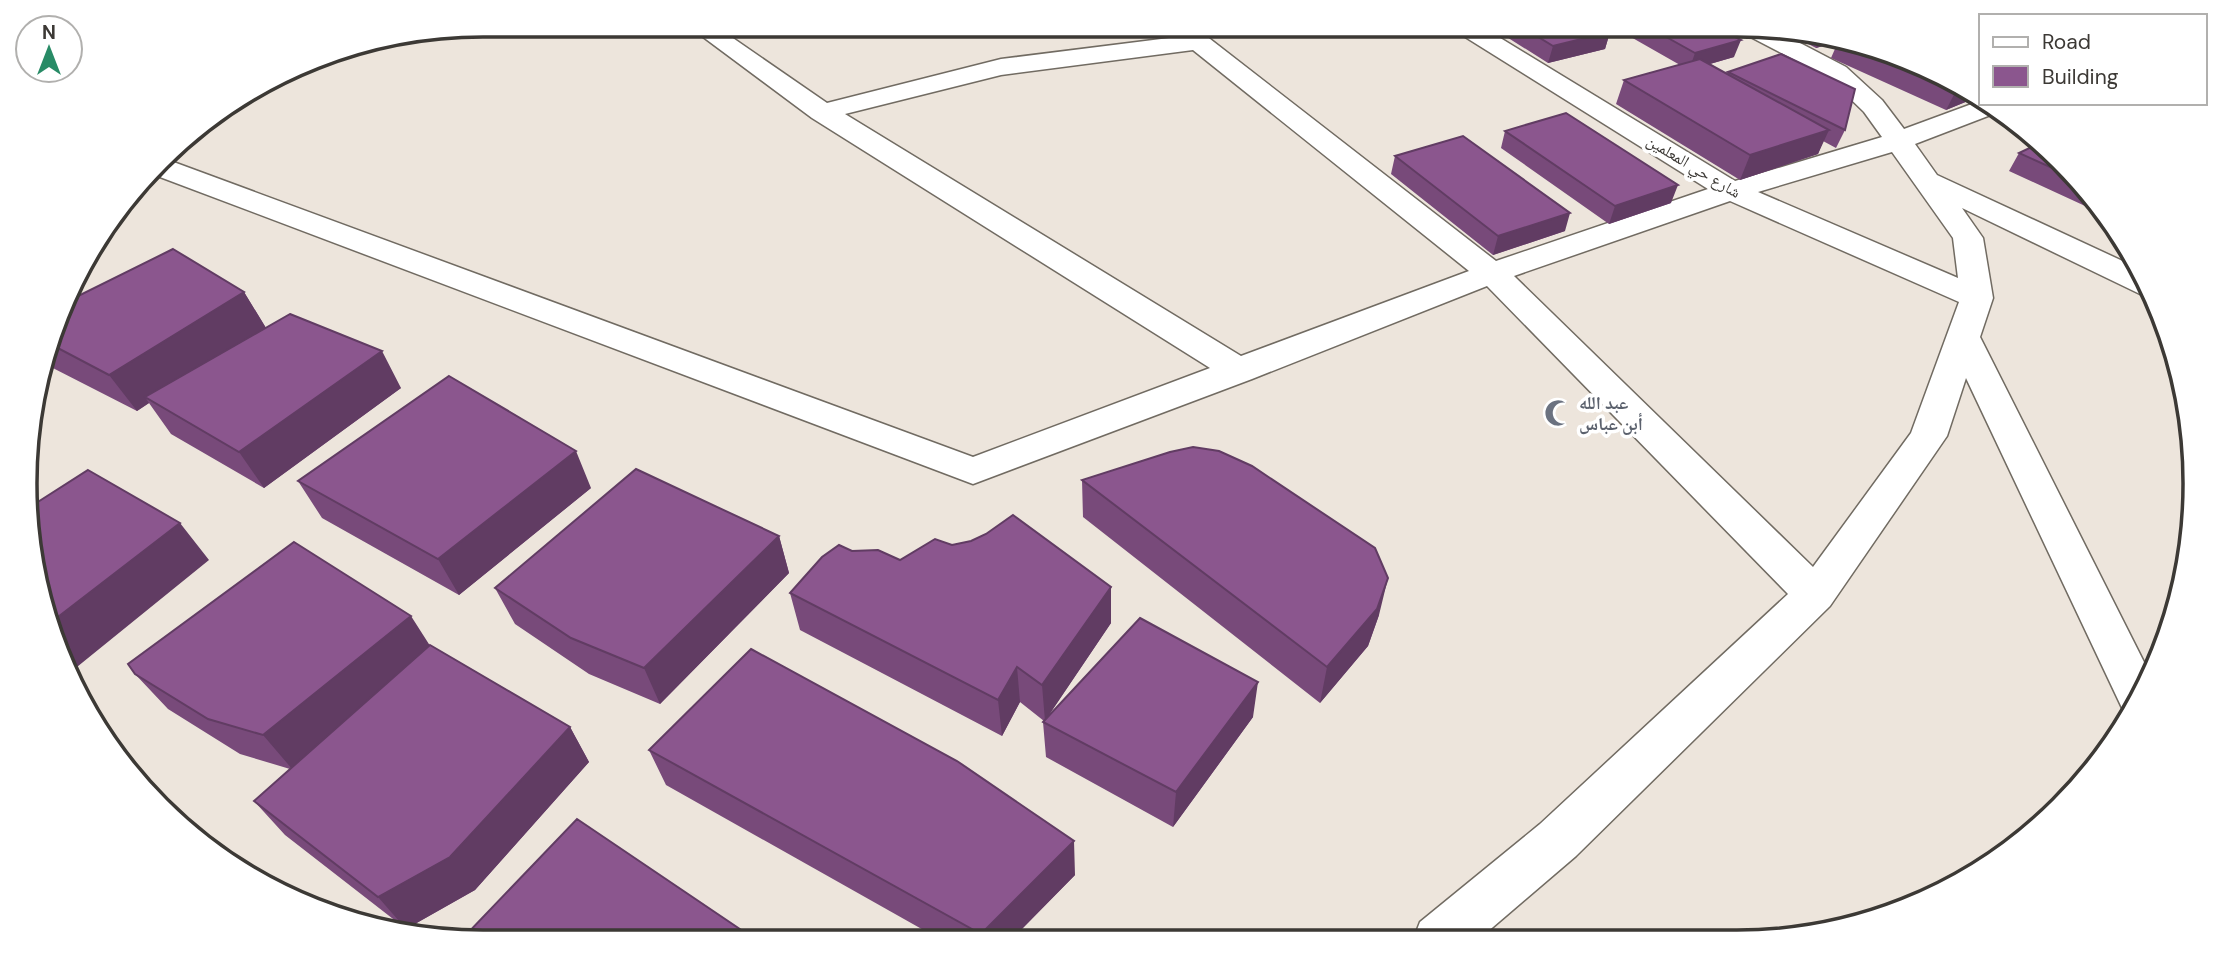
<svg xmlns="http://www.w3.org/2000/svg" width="2220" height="967" font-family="'DM Sans','Noto Naskh Arabic',sans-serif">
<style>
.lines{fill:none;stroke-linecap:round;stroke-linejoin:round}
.street-casing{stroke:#716b62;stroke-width:3}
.street{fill:#fff;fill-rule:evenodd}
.wall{fill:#784a7a}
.shaded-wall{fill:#613c63}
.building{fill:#8b568e;stroke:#613c63;stroke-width:2}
.labels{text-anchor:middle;stroke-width:7;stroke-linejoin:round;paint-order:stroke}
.far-street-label{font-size:16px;fill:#3c3935;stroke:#fff}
.worship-label{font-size:18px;font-weight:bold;fill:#5b616d;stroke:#fff;text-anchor:start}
.rim{fill:none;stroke:#3c3935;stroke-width:3.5}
</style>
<rect width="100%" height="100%" fill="#ede5dc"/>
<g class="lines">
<defs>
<path id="street" d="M687 25H714L827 103 1001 59 1177 37 1165 25H1192L1496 261 1708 189 1454 30 1451 25H1479L1735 181 1882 137 1864 112 1828 77 1739 31 1737 25 1777 31 1846 67 1882 100 1904 129 1980 101V103H1990L2001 111 1915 144 1937 175 2142 270 2154 296 2140 294 1962 208 1983 238 1993 298 1980 337 2150 674 2131 713 2123 710 1966 378 1947 436 1830 606 1576 856 1479 939 1413 940 1420 922 1540 824 1788 594 1487 286 1252 379 973 484 152 174 164 159 168 160 973 457 1210 368 812 118ZM1193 50 1469 271 1241 356 845 114 1001 75ZM1892 152 1953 238 1958 278 1758 192ZM1730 201 1959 302 1911 433 1813 567 1514 276Z"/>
</defs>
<use href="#street" class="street-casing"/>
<use href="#street" class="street"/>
</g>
<path class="wall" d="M1504 24H1597L1610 32 1605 49 1548 63 1502 34Z
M1608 24H1710L1734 57 1710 64 1727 74 1728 72 1845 130 1836 148 1823 141 1818 154 1740 180 1616 104 1624 80 1680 65Z
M1787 33 1884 49 1966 86 1980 96 1946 110 1831 58 1838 42 1816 48Z
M1505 131 1671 203 1609 224 1501 148Z
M2042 142 2101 204 2103 207 2096 211 2009 171 2019 153Z
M1395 156 1565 231 1493 255 1391 174Z
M244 292 266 328 401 388 264 488 171 434 149 403 137 411 45 364 68 301Z
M1082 480 1379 615 1368 646 1320 703 1083 517Z
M298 481 591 488 459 595 322 518Z
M779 536 789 573 660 704 589 674 515 624 495 588Z
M952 545 1111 623 1046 719 1253 717 1173 827 1046 757 1043 722 1044 721 1020 702 1002 736 800 630 790 593 852 551 900 560Z
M430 645 570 727 589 762 475 890 406 929 285 835 254 801 290 769 240 754 168 709 135 674Z
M649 750 1075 875 1010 941H943L666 785Z"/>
<path class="shaded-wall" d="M1610 32 1605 49 1548 63 1553 46Z
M1820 38 1838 41 1816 48Z
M1741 40 1734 57 1689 70 1695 53Z
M1963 85 1980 96 1946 110 1958 87Z
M1829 130 1818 154 1740 180 1750 155Z
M1678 185 1671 203 1609 224 1615 206Z
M2100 204 2103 207 2096 211Z
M1570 213 1565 231 1493 255 1498 236Z
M244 292 266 328 145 397 149 403 137 411 109 375Z
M382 351 401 388 264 488 239 452Z
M576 451 591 488 459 595 438 559Z
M180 523 209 560 72 671 54 620Z
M779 536 789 573 660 704 644 668Z
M1388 578 1379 615 1368 646 1320 703 1327 667Z
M1111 587V623L1045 721 1042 685Z
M411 616 434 652 293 770 263 735Z
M1017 667 1020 702 1002 736 998 700Z
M1258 682 1253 717 1173 827 1176 792Z
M570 727 589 762 475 890 406 929 378 897Z
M1074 841 1075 875 1010 941H982L981 934Z"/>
<path class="building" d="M1517 24H1597L1610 32 1553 46Z
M1643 24H1710L1741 40 1695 53Z
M1864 46 1884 49 1963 85 1958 87Z
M1781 54 1855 89 1845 130 1728 72Z
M1700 59 1829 130 1750 155 1624 80Z
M1566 113 1678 185 1615 206 1505 131Z
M1463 136 1570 213 1498 236 1395 156Z
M2042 142 2077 179 2019 153Z
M173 249 244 292 109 375 52 345 68 301Z
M290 314 382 351 239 452 145 397Z
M449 376 576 451 438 559 298 481Z
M1193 447 1219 451 1252 466 1375 548 1388 578 1377 609 1327 667 1082 480 1170 452Z
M636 469 779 536 644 668 571 638 495 588Z
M88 470 180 523 54 620 28 544 30 507Z
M1013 515 1111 587 1042 685 1017 667 998 700 790 593 822 557 839 545 852 551 878 550 900 560 935 539 952 545 971 541 986 534Z
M294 542 411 616 263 735 208 719 135 674 128 664Z
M1140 618 1258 682 1176 792 1043 722Z
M430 645 570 727 450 857 378 897 254 801Z
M751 649 957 761 1074 841 981 934 649 750Z
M577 819 759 942H484L462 939Z"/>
<defs>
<symbol id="mosque-bare" viewBox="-9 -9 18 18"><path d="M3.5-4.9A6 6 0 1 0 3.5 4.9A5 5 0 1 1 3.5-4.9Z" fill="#6b7280" stroke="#fff" stroke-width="2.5" paint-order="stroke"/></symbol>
</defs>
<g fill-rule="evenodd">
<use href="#mosque-bare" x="1539" y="394" width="38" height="38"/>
</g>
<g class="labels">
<g class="far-street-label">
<text transform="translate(1694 166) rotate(31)" y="6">شارع حي المعلمين</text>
</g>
<g class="worship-label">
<text x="1579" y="409">عبد الله<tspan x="1579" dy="21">أبن عباس</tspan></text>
</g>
</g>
<path d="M0 0H2220V967H0ZM483 37H1737A446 446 0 0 1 2183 483V484A446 446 0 0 1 1737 930H483A446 446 0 0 1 37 484V483A446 446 0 0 1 483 37Z" fill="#fff" fill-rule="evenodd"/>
<path class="rim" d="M483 37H1737A446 446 0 0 1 2183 483V484A446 446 0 0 1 1737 930H483A446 446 0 0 1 37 484V483A446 446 0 0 1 483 37Z"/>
<rect x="1979" y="14" width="228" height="91" fill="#ffffff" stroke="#b1b0ae" stroke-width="2"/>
<rect x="1993" y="37" width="35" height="10" fill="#ffffff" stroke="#b1b0ae" stroke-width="2"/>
<text x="2042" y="49" font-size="21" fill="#3c3935">Road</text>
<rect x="1993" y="66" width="35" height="21" fill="#8b568e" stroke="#b1b0ae" stroke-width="2"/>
<text x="2042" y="84" font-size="21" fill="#3c3935">Building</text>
<g transform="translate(49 49)"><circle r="33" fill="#ffffff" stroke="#b1b0ae" stroke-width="2"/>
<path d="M0-5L12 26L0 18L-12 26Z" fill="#288b66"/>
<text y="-10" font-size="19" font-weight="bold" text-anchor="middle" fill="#3c3935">N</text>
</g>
</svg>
